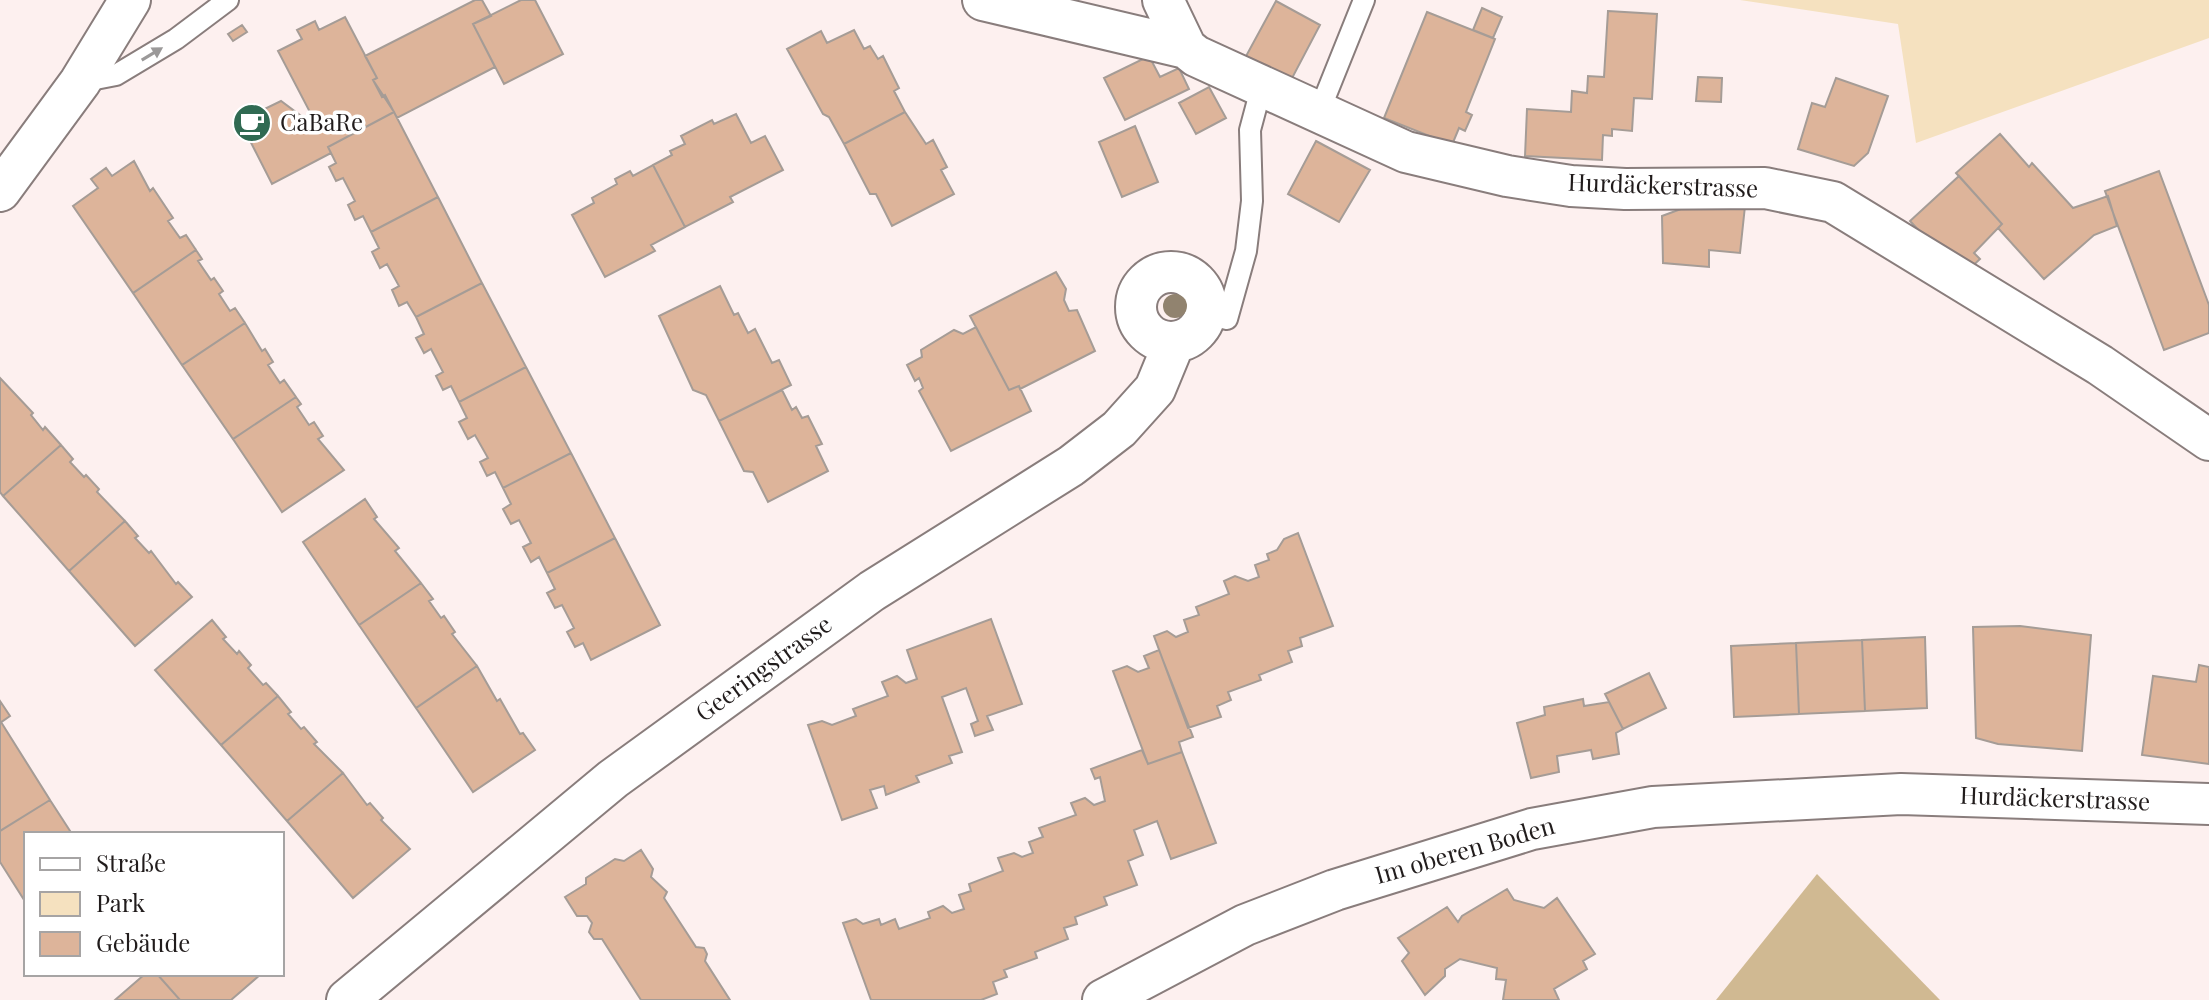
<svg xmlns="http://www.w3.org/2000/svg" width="2209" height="1000" font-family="'Playfair Display',serif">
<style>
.green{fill:#f5e1bf}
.forest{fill:#d0b992}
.building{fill:#ddb49a;stroke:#a59c96;stroke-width:2}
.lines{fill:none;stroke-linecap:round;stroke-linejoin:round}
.lane-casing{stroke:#897d7c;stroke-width:24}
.street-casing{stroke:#897d7c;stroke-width:44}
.lane{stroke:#fff;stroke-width:20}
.street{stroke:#fff;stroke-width:40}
.tree{fill:#91836f}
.oneway{fill:#9b9999}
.labels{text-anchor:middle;stroke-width:7;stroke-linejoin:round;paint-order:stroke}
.poi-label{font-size:24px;fill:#211c1c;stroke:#fff;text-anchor:start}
.street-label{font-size:24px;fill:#211c1c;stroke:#fff}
</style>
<rect width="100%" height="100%" fill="#fdf0ef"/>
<path class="green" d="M1740 0H2209V38L1916 143 1898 24Z"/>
<path class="forest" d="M1817 874 1940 1000H1716Z"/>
<path class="building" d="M475 0H482L491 16 473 24 495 67 397 118 385 95 382 97 373 80 377 78 365 56Z
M521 0H535L563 54 504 84 473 24Z
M1276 1 1320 25 1290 82 1245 58Z
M1482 8 1502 17 1493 38 1473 30Z
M1608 11 1657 14 1652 99 1634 98 1632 131 1612 129V136L1603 135 1602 160 1525 156 1527 109 1571 112 1572 91 1587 93 1588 76 1604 77Z
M1427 12 1495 39 1466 112 1472 115 1465 131 1459 128 1452 145 1384 118Z
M345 17 377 78 373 80 394 112 328 147 331 153 272 184 240 121 281 101 304 118 311 114 278 51 302 39 297 30 315 21 319 30Z
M242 25 247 32 233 41 228 34Z
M854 30 864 49 870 46 878 59 883 56 899 88 894 91 905 112 844 144 829 117 823 114 787 49 821 31 827 43Z
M1149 56 1160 77 1179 68 1189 89 1125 120 1104 78Z
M1698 77 1722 78 1721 102 1696 101Z
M1836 78 1888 96 1868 153 1854 166 1798 149 1812 103 1825 107Z
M1209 87 1226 118 1196 134 1179 103Z
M394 112 438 197 371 232 363 216 355 220 348 205 355 201 343 178 336 181 329 167 336 163 328 147Z
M905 112 926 144 933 140 947 167 941 170 954 194 892 226 876 194H870L844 144Z
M736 114 751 143 765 136 783 170 730 197 733 202 685 227 653 165 672 155 670 151 685 144 681 136 712 120 714 124Z
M1135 126 1158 182 1122 197 1099 142Z
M2000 134 2029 167 2032 163 2073 208 2108 196 2117 226 2094 235 2044 279 1998 228 2002 224 1956 173Z
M1316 141 1370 170 1339 222 1288 194Z
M134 161 150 191 153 188 173 218 168 221 180 238 186 235 196 250 133 293 73 206 98 188 91 179 106 168 112 176Z
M653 165 685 227 651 245 655 251 605 277 572 215 594 203 592 198 617 184 615 179 630 171 633 176Z
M2159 171 2209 305V333L2164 350 2105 191Z
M1959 176 2002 224 1974 253 1980 259 1963 275 1954 268 1910 221Z
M438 197 482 283 416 317 407 302 399 306 392 290 399 286 387 264 380 268 372 252 379 248 371 232Z
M1697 203 1745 206 1740 253 1709 250V267L1663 263 1662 216Z
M196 250 202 259 198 261 211 280 214 278 223 291 219 294 230 311 235 308 245 323 182 365 133 293Z
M1056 272 1066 289 1064 300 1069 311 1077 310 1095 351 1020 389 1019 386 1009 390 970 316Z
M482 283 526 367 459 402 451 386 443 390 436 376 443 372 431 349 424 353 416 338 424 334 416 317Z
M720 286 734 315 738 313 748 333 755 329 772 363 779 360 791 385 719 421 706 395 693 390 659 316Z
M245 323 262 351 265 349 273 362 268 365 280 383 284 380 296 397 233 439 182 365Z
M976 327 1009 390 1019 386 1031 411 951 451 919 391 923 388 919 378 915 381 907 365 922 357 921 350 954 330 963 334Z
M526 367 571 453 503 488 495 472 487 476 480 462 488 458 475 435 468 439 459 422 467 418 459 402Z
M0 378 33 413 31 415 43 430 45 427 61 445 3 496 0 492Z
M782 390 792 410 796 407 802 418 808 416 822 444 816 446 828 471 768 502 753 472 744 471 719 421Z
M296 397 301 404 297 407 309 425 314 422 323 436 318 439 344 470 282 512 233 439Z
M61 445 73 459 70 462 84 477 86 475 99 489 97 492 125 521 69 571 3 496Z
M571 453 615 538 547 573 539 557 531 562 523 547 531 543 519 520 511 524 503 509 511 504 503 488Z
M365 499 377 517 374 519 399 548 395 551 421 583 359 625 303 542Z
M125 521 138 536 135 538 149 553 151 551 176 584 178 582 192 597 135 646 69 571Z
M1298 533 1333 626 1300 638 1302 646 1288 651 1292 662 1259 675 1261 680 1228 692 1231 700 1217 706 1221 717 1188 728 1154 636 1167 631 1176 637 1188 632 1184 620 1199 615 1196 607 1229 594 1224 581 1235 576 1248 581 1259 577 1255 565 1269 560 1267 554 1277 550 1284 539Z
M615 538 660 625 591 660 583 643 575 647 567 632 574 628 562 605 555 608 547 593 555 589 547 573Z
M421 583 433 599 429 601 441 618 444 616 455 632 452 634 477 666 416 708 359 625Z
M991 619 1022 704 987 716 993 730 975 736 971 724 978 721 966 688 942 697 962 752 949 756 952 763 916 776 919 782 886 795 884 786 870 790 877 808 842 820 808 725 822 721 832 725 856 716 853 709 888 696 882 682 897 676 906 683 917 679 907 650Z
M212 620 226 637 223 639 237 654 239 651 251 665 248 668 263 685 266 683 278 696 221 745 155 670Z
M2020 626 2091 635 2082 751 1998 744 1976 738 1973 627Z
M1925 637 1927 708 1865 711 1862 640Z
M1862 640 1865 711 1799 714 1796 643Z
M1796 643 1799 714 1734 717 1731 646Z
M1159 650 1193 737 1179 742 1182 752 1148 764 1113 671 1127 666 1138 672 1149 668 1144 656Z
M2199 665 2209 667V764L2142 755 2153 676 2196 682Z
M477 666 497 701 500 699 520 734 523 733 535 750 473 792 416 708Z
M1649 673 1666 708 1623 729 1605 694Z
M278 696 291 712 288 714 301 729 304 727 317 742 314 744 343 773 287 821 221 745Z
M1583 699 1584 706 1609 702 1623 729 1616 733 1619 754 1593 759 1591 750 1557 756 1559 772 1531 778 1517 723 1545 715 1544 707Z
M0 701 10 716 0 723Z
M1 722 50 800 0 831V723Z
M1142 750 1148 764 1182 752 1216 843 1171 859 1157 821 1134 830 1143 855 1128 861 1137 885 1104 897 1107 905 1075 917 1077 924 1064 928 1068 939 1035 952 1037 958 1004 970 1007 977 993 982 997 994 981 1000H871L843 923 856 919 863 924 879 919 881 925 895 919 899 929 930 918 928 912 943 906 952 913 964 909 959 895 971 891 969 884 1003 871 998 858 1014 853 1022 857 1033 853 1029 842 1043 837 1039 828 1076 815 1071 803 1085 798 1094 805 1105 801 1100 777 1095 779 1091 769Z
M343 773 367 805 370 803 383 818 381 820 410 849 353 898 287 821Z
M50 800 72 834H26V903L0 862V831Z
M641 850 653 869 651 877 667 892 664 898 696 947 704 948 707 954 705 961 730 1000H641L602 939H594L589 932 592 923 587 916H577L565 897 586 884V878L615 859 624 861Z
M1507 889 1514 900 1544 908 1557 898 1595 954 1583 961 1587 969 1554 989 1559 1000H1503L1506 980 1496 979 1497 968 1460 959 1445 969V976L1425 995 1402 961 1409 953 1398 938 1447 907 1458 922 1462 916Z
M145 974H157L180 1000H115Z
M157 974H261L231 1000H180Z"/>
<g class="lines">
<defs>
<path id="lane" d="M80 82 116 75 176 39 228 0
M1319 112 1364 0
M1206 314 1227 319 1246 251 1252 201 1250 130 1262 85"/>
<path id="street" d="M983 0 1186 48 1196 56 1406 152 1507 176 1571 186 1625 189 1765 188 1833 202 2100 365 2209 440
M1163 0 1186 48
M0 191 80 82 130 0
M1136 307a35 35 0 1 1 70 0a35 35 0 1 1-70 0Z
M347 1000 613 779 872 591 1071 466 1119 429 1155 389 1174 343
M1103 1000 1245 925 1335 890 1532 829 1653 807 1901 794 2209 804"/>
</defs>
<use href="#lane" class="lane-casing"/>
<use href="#street" class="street-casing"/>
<use href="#lane" class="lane"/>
<use href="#street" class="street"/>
</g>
<circle class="tree" cx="1175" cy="306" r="12"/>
<defs><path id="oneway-solid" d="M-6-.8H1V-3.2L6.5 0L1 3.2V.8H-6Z" transform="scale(2)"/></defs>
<use class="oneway" href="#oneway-solid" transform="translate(152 54) rotate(-31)"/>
<defs>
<symbol id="cafe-disc" viewBox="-11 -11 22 22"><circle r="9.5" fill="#306a52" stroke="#fff"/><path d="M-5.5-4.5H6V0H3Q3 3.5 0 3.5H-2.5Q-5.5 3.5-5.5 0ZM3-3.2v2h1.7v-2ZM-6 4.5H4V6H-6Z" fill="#fff"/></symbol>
</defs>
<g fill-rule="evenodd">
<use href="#cafe-disc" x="230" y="101" width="44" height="44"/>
</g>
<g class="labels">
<g class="poi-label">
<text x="280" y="131">CaBaRe</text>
</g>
<g class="street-label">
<text transform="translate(1663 186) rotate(2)" y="8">Hurdäckerstrasse</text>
<text transform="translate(764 669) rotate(-36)" y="8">Geeringstrasse</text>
<text transform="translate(2055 799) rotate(2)" y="8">Hurdäckerstrasse</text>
<text transform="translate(1465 851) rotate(-16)" y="8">Im oberen Boden</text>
</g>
</g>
<rect x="24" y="832" width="260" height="144" fill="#ffffff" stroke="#a6a4a4" stroke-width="2"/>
<rect x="40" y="858" width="40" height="12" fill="#ffffff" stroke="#a6a4a4" stroke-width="2"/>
<text x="96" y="872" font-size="24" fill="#211c1c">Straße</text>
<rect x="40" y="892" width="40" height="24" fill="#f5e1bf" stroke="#a6a4a4" stroke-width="2"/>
<text x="96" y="912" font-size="24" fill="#211c1c">Park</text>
<rect x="40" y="932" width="40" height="24" fill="#ddb49a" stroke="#a6a4a4" stroke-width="2"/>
<text x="96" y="952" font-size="24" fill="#211c1c">Gebäude</text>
</svg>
